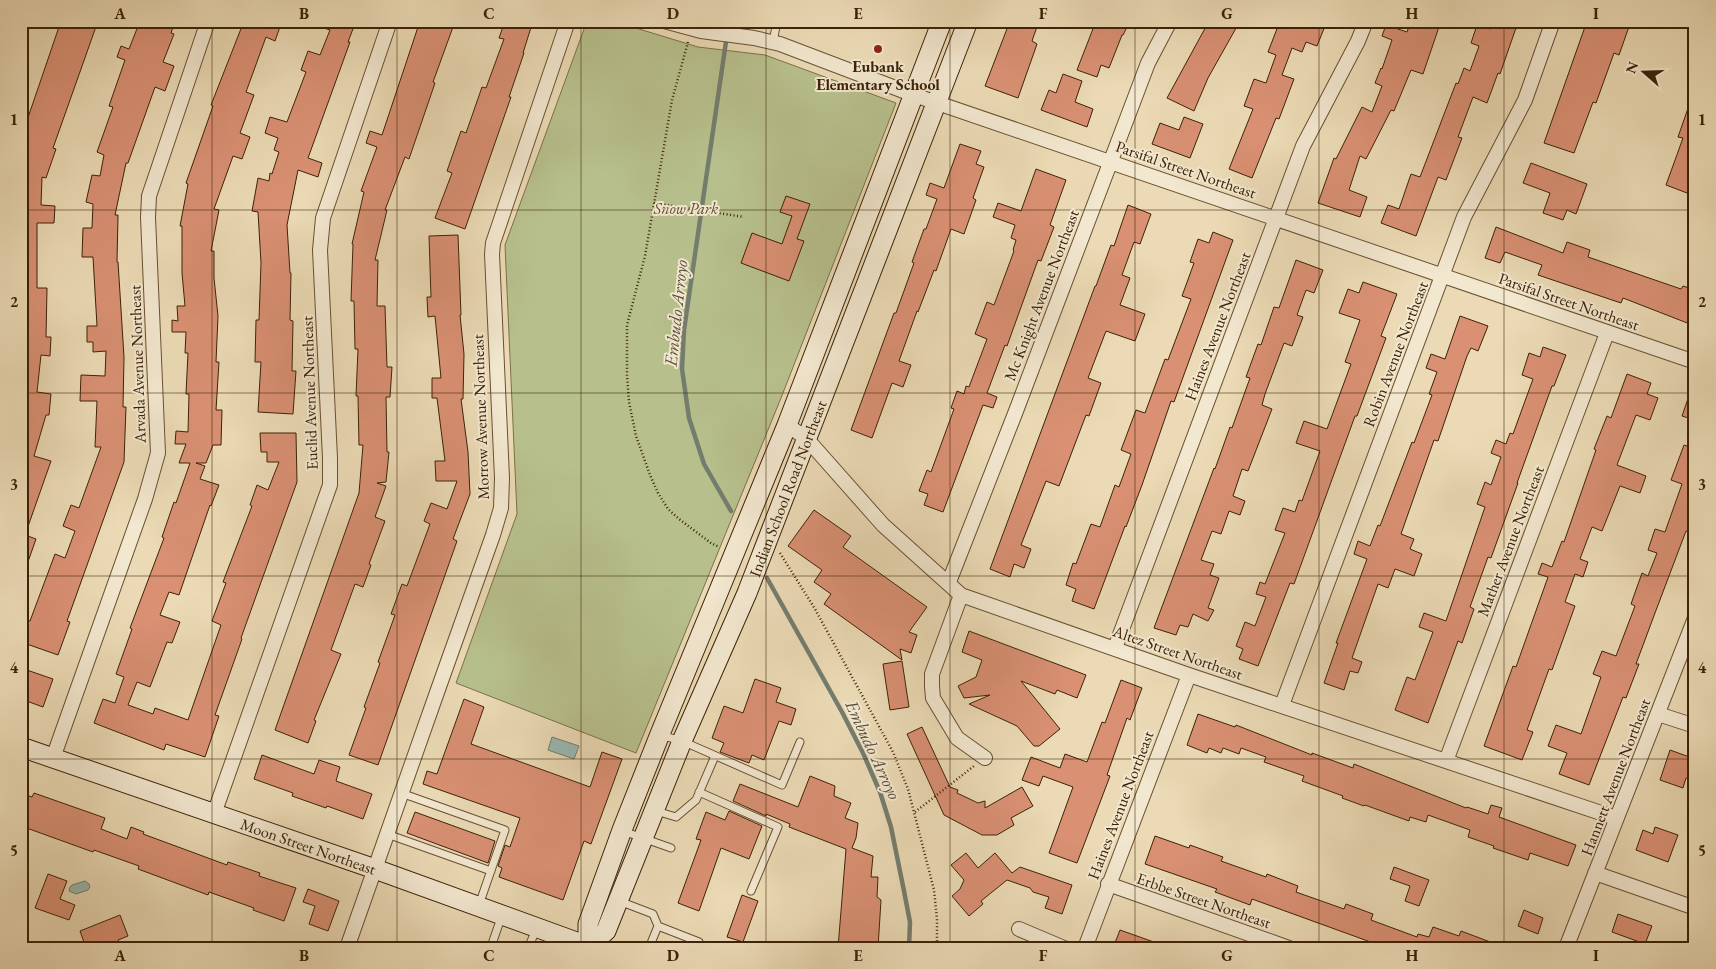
<svg xmlns="http://www.w3.org/2000/svg" width="1716" height="969" font-family="'EB Garamond',serif">
<style>
.green{fill:#b7c08d;stroke:#7a714a}
.water{fill:#99bab3;stroke:#747d6e}
.lines{fill:none;stroke-linecap:round;stroke-linejoin:round}
.stream{stroke:#747d6e;stroke-width:4.5}
.building{fill:#d99073;stroke:#3c2206}
.lane-casing{stroke:#685032;stroke-width:9}
.street-casing{stroke:#685032;stroke-width:16}
.secondary-casing{stroke:#3c2206;stroke-width:21}
.path{stroke:#3c2206;stroke-width:2.5;stroke-dasharray:1 2.5;stroke-linecap:butt}
.lane{stroke:#f2e7cf;stroke-width:7}
.street{stroke:#f2e7cf;stroke-width:14}
.secondary{stroke:#f2e7cf;stroke-width:19}
.grid{fill:none;stroke:#3c2206;stroke-width:1;stroke-opacity:0.55}
.poi-dot{fill:#8f2418;stroke:#f2e7cf;stroke-width:2}
.labels{text-anchor:middle;stroke-width:4;stroke-linejoin:round;paint-order:stroke}
.poi-label{font-size:16px;font-weight:bold;fill:#3c2206;stroke:#f2e7cf}
.street-label{font-size:16px;fill:#3c2206;stroke:#f2e7cf}
.park-label{font-size:16px;font-style:italic;fill:#5b4a28;stroke:#f2e7cf}
.water-label{font-size:18px;font-style:italic;fill:#58503a;stroke:#f2e7cf}
.neatline{fill:none;stroke:#3c2206;stroke-width:2}
.grid-label{font-size:16px;text-anchor:middle;font-weight:bold;fill:#3c2206}
</style>
<rect width="100%" height="100%" fill="#ebdab5"/>
<filter id="stains"><feTurbulence type="fractalNoise" baseFrequency=".004" numOctaves="4"/><feColorMatrix values="0 0 0 0 .2 0 0 0 0 .09 0 0 0 0 .02 0 0 0 .5 -.17"/></filter>
<radialGradient id="worn" r=".72"><stop offset=".6" stop-color="#630" stop-opacity="0"/><stop offset="1" stop-color="#630" stop-opacity=".3"/></radialGradient>
<path class="green" d="M587 21H613L698 47 765 55 896 103 781 398 636 753 456 683 517 514 505 245Z"/>
<path class="water" d="M552 737 579 746 574 759 548 750Z
M85 881 89 884 90 887 88 890 76 894 69 891 70 887 72 885Z"/>
<g class="lines">
<path class="stream" d="M729 21 684 330 682 369 689 418 704 464 731 511
M767 578 842 712 863 753 880 792 891 827 904 891 910 922 909 948"/>
</g>
<path class="building" d="M61 21H98L53 148 56 149 46 178 42 177 41 205 55 206 54 223H37V288H47L46 337H51L50 356 41 355 37 392 51 394 49 415H46L34 456 51 461 25 535 36 539 23 576H21V138Z
M140 21H175L171 33 174 34 163 62 174 66 165 91 155 87 128 163H126L115 215H118L117 262H118L124 357 123 407H126L124 462 67 621 70 622 58 655 21 642V632L26 620 30 621 55 554 65 558 75 531 63 526 71 505 79 508 101 447H95L97 401H80L81 375 105 376 106 351 93 352V342H87V326H97L93 257H82L83 228H92L93 204 86 202 92 175 100 176 104 155 97 152 113 107 109 106 125 60 117 57 121 46 129 49Z
M244 21H282L275 41 266 37 246 92 254 95 240 133 250 137 242 159 233 156 214 209 219 210 211 251H214V278L218 316 216 362H219L216 410H222L221 445H213L206 463H196L205 466 200 479 219 485 211 506 210 505 179 595 169 592 160 615 180 622 172 643 167 642 150 687 137 682 128 705 153 714 155 708 188 720 221 625 212 621 226 583 223 582 252 506 250 505 257 485 268 490 279 462H267V452H261L260 433H296L297 482 241 638 242 639 215 715 219 716 205 757 166 744 164 750 94 723 103 699 115 703 124 677 116 674 132 629 130 628 164 538 162 537 174 502 176 503 190 463H179L186 444H175L176 431 188 432 189 394H186L188 353H185L186 332H172V320L178 321 177 306H185L182 273V226H180L188 184 186 183 213 106 211 105Z
M309 21H356L348 42H350L308 158 322 163 318 177 298 170 287 225 290 273H291L290 320 293 321 292 371H296L293 414 258 412 261 362H255L256 320H259L261 263 258 212 252 211 258 178 269 181 270 173 272 174 279 152 274 150 278 138 265 133 270 117 287 122 306 72 301 70 308 51 320 55 330 30 309 23Z
M420 21H438L453 27 433 82 435 83 409 159 405 157 385 210H387L375 260H378L377 306H385L387 367H392L390 397H386L387 452H389L386 482 377 483 386 486 375 517 385 521 369 564 371 565 363 587 355 584 331 650 341 654 314 720 316 721 308 743 275 730 359 493 363 445H359L358 396H356L358 349H355L354 301H351L353 244H352L364 192 361 191 377 147 366 143 370 131 382 135Z
M505 21H533L523 53H524L509 97H511L465 229 435 218 452 173 447 171 461 131 466 133 482 87 486 88 504 39 499 38Z
M1010 21H1039L1032 41 1037 44 1018 98 985 86Z
M1096 21H1130L1123 35H1122L1109 68 1101 65 1097 77 1077 70Z
M1209 21H1240L1208 78 1194 111 1167 98Z
M1280 21H1327L1317 46 1306 42 1302 52 1292 48 1282 75 1294 79 1279 119 1276 118 1252 178 1229 169 1253 109 1244 106 1254 79 1266 83 1276 55 1268 52Z
M1411 21H1441L1423 74 1411 70 1394 111 1391 110 1366 159 1360 156 1349 190 1367 197 1360 217 1318 203 1334 158 1336 159 1362 107 1372 112 1382 86 1375 83 1381 68 1382 69 1392 40 1382 36 1386 25 1407 32Z
M1494 21H1508L1517 25 1500 74 1498 73 1487 103 1473 97 1458 137 1462 138 1446 180 1438 177 1416 236 1381 223 1388 205 1399 209 1411 174 1420 177 1456 83 1458 84 1464 68 1470 71 1479 46 1471 43 1477 25 1491 29Z
M1587 21H1631L1619 55 1614 53 1596 103 1593 102 1574 153 1544 143Z
M1063 74 1082 81 1075 102 1093 109 1087 127 1041 110 1049 90 1056 93Z
M1693 94 1695 95V196L1666 185 1683 138 1678 137Z
M1184 117 1203 124 1190 158 1152 144 1160 123 1179 130Z
M960 144 981 151 976 164 984 167 973 198 976 200 964 234 951 229 936 271 934 270 918 312 917 311 899 361 911 365 903 387 892 383 872 438 851 430 894 313H896L914 263 912 262 924 229H926L937 199 926 195 930 183 944 188Z
M1531 163 1587 184 1576 214 1567 210 1563 220 1543 213 1550 193 1523 183Z
M1036 169 1066 180 1050 225 1054 227 1041 261 1038 260 1007 346 1005 345 987 393 997 397 993 408 983 405 943 512 924 505 928 494 919 491 927 470 931 472 954 409 951 408 957 391 964 394 966 386 969 387 987 339 975 334 987 302 994 305 1014 251 1013 250 1016 240 1011 238 1015 225 993 217 998 203 1021 211Z
M786 196 810 204 797 239 804 241 789 281 741 263 752 233 782 244 792 216 780 212Z
M1128 205 1151 214 1140 244 1134 242 1122 275 1130 278 1120 305 1145 314 1135 341 1106 331 1088 378 1101 383 1089 416 1086 415 1059 486 1046 481 1021 545 1031 549 1024 568 1014 564 1010 577 990 569 1095 286H1096L1111 245 1114 246Z
M1496 227 1563 253 1567 242 1590 250 1588 257 1681 289 1683 286 1695 290V326L1623 298 1621 303 1538 275 1542 265 1505 252 1500 263 1485 258Z
M1213 232 1233 240 1174 402 1171 401 1142 485 1126 527 1125 526 1094 609 1072 601 1076 589 1066 585 1073 563 1076 564 1091 524 1100 527 1115 485 1119 487 1131 454 1121 450 1136 410 1145 413 1165 359 1168 360 1191 299 1182 296 1194 263 1190 262 1198 239 1209 243Z
M458 235 461 315H460L464 354 463 399H461L468 452 470 494 453 539 457 541 378 765 349 755 366 708 364 707 380 663 378 662 395 615 391 614 402 584 407 586 430 524 424 521 431 503 447 509 457 481H436L435 461H445L437 398H432V378H441L435 316 428 317 427 297H431L429 236Z
M1296 260 1323 270 1314 293 1306 290 1297 315 1303 317 1292 346 1284 343 1265 394 1262 405 1272 409 1248 471 1242 469 1233 496 1245 501 1240 515 1229 511 1221 534 1212 531 1201 560 1214 564 1210 575 1219 578 1208 608 1214 610 1208 621 1193 614 1188 627 1180 625 1176 635 1154 628 1214 468 1215 469 1230 427 1232 428 1250 378 1246 377 1258 344 1261 345 1274 307 1279 308Z
M1363 282 1397 294 1381 336 1386 338 1357 416H1355L1294 584 1290 583 1258 666 1239 659 1243 649 1236 646 1245 622 1255 626 1266 597 1256 594 1260 582 1265 584 1285 533 1275 530 1283 508 1295 512 1299 500 1302 501 1320 451 1296 443 1304 421 1327 429 1351 364 1345 362 1360 320 1339 313 1348 289 1359 293Z
M1460 316 1488 326 1478 351 1471 348 1467 356 1438 441 1434 440 1401 534 1414 539 1410 549 1422 554 1414 576 1395 569 1388 588 1378 584 1352 658 1362 662 1358 673 1350 671 1344 690 1324 683 1338 643H1336L1367 559 1354 554 1358 541 1370 546 1378 525 1380 526 1412 442 1414 443 1432 395 1429 394 1437 372 1426 368 1431 354 1445 359Z
M1543 347 1566 355 1554 386H1552L1517 483H1518L1491 558 1488 557 1470 607 1474 609 1462 643 1458 641 1428 723 1395 710 1407 677 1415 680 1433 632 1419 627 1424 613 1446 621 1485 507 1477 504 1485 482 1491 485 1501 457 1491 453 1496 440 1506 444 1510 433 1513 434 1533 379 1522 375 1529 353 1540 357Z
M1627 374 1651 383 1647 394 1658 398 1650 420 1636 415 1617 465 1646 476 1640 493 1620 486 1602 531 1592 527 1580 559 1588 562 1583 577 1575 574 1565 602 1575 606 1552 670 1549 669 1527 730 1533 732 1522 760 1484 746 1513 666 1516 667 1548 577 1538 574 1542 563 1552 567 1562 541 1564 542 1596 450 1594 449 1607 416 1611 418Z
M1693 384H1695V420L1682 416Z
M1684 445 1695 449V514L1688 532 1686 531 1655 613 1636 664H1639L1626 698 1623 697 1589 785 1559 774 1567 753 1548 746 1556 725 1581 734 1601 677 1593 674 1602 651 1616 656 1635 606 1631 604 1642 573 1648 576 1657 553 1648 550 1655 529 1665 532 1682 484 1671 480Z
M814 510 851 536 843 547 927 607 909 632 917 635 911 653 900 649 902 660 824 604 831 594 814 582 822 570 788 546Z
M969 631 1086 675 1077 698 1057 690 1055 694 1021 681 1060 729 1039 746H1034L1017 726 969 704 990 695 964 698 958 686 976 677 982 660 962 652Z
M902 661 909 707 890 710 883 664Z
M21 668 53 679 43 707 21 699Z
M755 679 781 688 776 702 796 709 791 725 779 721 764 760 752 755 749 763 720 752 724 743 712 738 724 706 743 713Z
M1121 680 1142 688 1130 720 1127 718 1107 775 1110 776 1077 863 1049 853 1073 787 1043 776 1039 786 1022 780 1031 757 1060 768 1065 754 1087 762 1102 722 1105 723Z
M464 699 484 707 471 744 590 787 602 752 622 759 591 844 584 841 563 900 499 877 502 868 498 866 505 845 510 847 520 818 423 784 427 771 437 774Z
M1198 714 1235 727 1236 725 1312 755V753L1353 768 1354 764 1466 808 1467 807 1488 814 1491 805 1502 808 1499 817 1576 845 1568 866 1530 853 1528 860 1493 848 1494 846 1468 837 1470 830 1428 815 1426 822 1410 817 1409 821 1365 805 1364 806 1342 798 1343 796 1302 781 1304 776 1264 762 1266 757 1241 748 1239 754 1223 748 1221 753 1209 748 1207 753 1187 745Z
M922 727 950 787 958 790 957 793 978 803 985 801V808L1022 787 1033 806 1011 818 1014 825 997 835H982L944 815 907 734Z
M1670 750 1695 759V781L1686 778 1683 788 1660 780Z
M262 755 314 774 319 760 340 767 336 781 372 794 363 819 327 806 326 808 292 796 293 793 254 779Z
M810 776 835 786 834 796 851 803 845 818 858 823 856 838 852 848 873 856 871 877H878L877 897 881 900 878 948H838L846 849 789 827 790 824 766 814V816L733 801 740 784 798 807Z
M21 793 32 797 34 793 105 818 101 829 127 839 131 827 144 832 143 834 227 865 228 862 260 873 259 876 296 888 284 921 253 910 254 908 209 892 208 895 138 869 139 866 94 850 93 852 21 826Z
M729 811 762 826 749 859 721 848 699 911 678 903 701 840 696 839 706 812 725 820Z
M415 812 495 841 488 863 407 833Z
M1655 827 1678 835 1668 862 1636 850 1643 830 1653 834Z
M1155 836 1189 848 1190 845 1223 857 1221 861 1266 877 1267 874 1298 886 1296 892 1344 909 1346 904 1373 914 1371 920 1417 937 1418 934 1429 937 1433 927 1459 936 1461 931 1501 946 1500 948H1387L1252 899 1250 905 1215 892 1217 889 1145 864Z
M966 853 978 868 995 853 1012 873 1020 867 1072 885 1062 914 1045 908 1049 897 1033 892 1030 888 1007 880 981 901 983 904 969 916 952 896 960 889 964 880 951 865Z
M1394 867 1429 880 1419 906 1405 901 1410 886 1390 879Z
M48 874 67 881 60 899 75 905 69 920 35 908Z
M308 889 339 901 328 931 309 924 315 906 303 902Z
M742 895 758 901 743 942 727 937Z
M1524 910 1543 918 1538 934 1518 926Z
M1618 914 1652 926 1645 944 1612 932Z
M120 915 128 936 118 940 121 948H86L80 931Z
M1120 930 1165 946V948H1113Z"/>
<g class="lines">
<defs>
<path id="lane" d="M773 42 777 21
M660 735 682 741 782 785 800 742
M699 792 778 827 751 891
M401 793 505 830 479 905
M656 811 676 817 696 800 715 756
M623 831 671 848
M387 834 491 871
M619 901 653 914 658 926 699 942 697 948
M502 915 492 944 504 948
M528 948 536 930
M649 948 658 926"/>
<path id="street" d="M664 21 701 31 754 38 780 44 914 95 1695 362
M787 425 806 438 883 525 961 595 1189 675 1616 818
M949 582 1016 411 1148 63 1170 21
M961 595 932 674V686L933 698 957 738 985 758
M1115 648 1303 146 1358 41 1366 21
M1282 705 1464 217 1525 100 1553 21
M1658 714 1695 726
M53 758 145 499 158 453 148 217 149 196 208 21
M1446 761 1607 333
M214 814 330 485V458L320 250 323 218 390 21
M1595 873 1695 908
M1108 884 1289 948
M1019 929 1064 948
M347 948 435 698 493 535 501 508 502 478 492 254 493 243 568 21
M1085 948 1189 675
M1566 948 1695 618"/>
<g id="secondary">
<path id="s1" d="M21 747 375 869 593 948"/>
<path id="s2" d="M589 946 606 931 682 741 747 593 968 21"/>
<path d="M588 948V924L622 830 660 734 787 425 942 21"/>
</g>
</defs>
<use href="#lane" class="lane-casing"/>
<use href="#street" class="street-casing"/>
<use href="#secondary" class="secondary-casing"/>
<path class="path" d="M688 42 672 100 645 256 627 325V375L629 402 636 436 650 475 658 493 668 509 679 519 711 543 719 547
M654 203 744 217
M780 553 815 609 893 752 908 789 934 890 937 919V948
M915 812 974 766"/>
<use href="#lane" class="lane"/>
<use href="#street" class="street"/>
<use href="#secondary" class="secondary"/>
</g>
<path class="grid" d="M212 21V948M397 21V948M581 21V948M766 21V948M950 21V948M1135 21V948M1319 21V948M1504 21V948M21 210H1695M21 393H1695M21 576H1695M21 759H1695"/>
<circle class="poi-dot" cx="878" cy="49" r="5"/>
<g class="labels">
<g class="poi-label">
<text x="878" y="72">Eubank<tspan x="878" dy="18">Elementary School</tspan></text>
</g>
<g class="street-label">
<text transform="translate(1186 169) rotate(19)" y="6">Parsifal Street Northeast</text>
<text transform="translate(1041 295) rotate(-69)" y="6">Mc Knight Avenue Northeast</text>
<text transform="translate(1569 301) rotate(19)" y="6">Parsifal Street Northeast</text>
<text transform="translate(1217 326) rotate(-69)" y="6">Haines Avenue Northeast</text>
<text transform="translate(1395 354) rotate(-69)" y="6">Robin Avenue Northeast</text>
<text transform="translate(137 364) rotate(-92)" y="6">Arvada Avenue Northeast</text>
<text transform="translate(309 393) rotate(-92)" y="6">Euclid Avenue Northeast</text>
<text transform="translate(480 417) rotate(-92)" y="6">Morrow Avenue Northeast</text>
<text dy="6" stroke="none"><textPath href="#s2" startOffset="501">Indian School Road Northeast</textPath></text>
<text transform="translate(1510 541) rotate(-69)" y="6">Mather Avenue Northeast</text>
<text transform="translate(1178 652) rotate(19)" y="6">Altez Street Northeast</text>
<text transform="translate(1615 777) rotate(-69)" y="6">Hannett Avenue Northeast</text>
<text transform="translate(1120 805) rotate(-69)" y="6">Haines Avenue Northeast</text>
<text dy="6" stroke="none"><textPath href="#s1" startOffset="304">Moon Street Northeast</textPath></text>
<text transform="translate(1204 900) rotate(19)" y="6">Erbbe Street Northeast</text>
</g>
<g class="park-label">
<text x="686" y="214">Snow Park</text>
</g>
<g class="water-label">
<text transform="translate(676 313) rotate(-84)" y="6">Embudo Arroyo</text>
<text transform="translate(873 750) rotate(65)" y="6">Embudo Arroyo</text>
</g>
</g>
<rect width="1716" height="969" fill="none" stroke="#ebdab5" stroke-width="55"/>
<g transform="translate(1644 72) rotate(290)" stroke="#f2e7cf" stroke-width="4" paint-order="stroke">
<path d="M0-4L9 19L0 12L-9 19Z" fill="#3c2206"/>
<text y="-8" font-size="14" font-weight="bold" text-anchor="middle" fill="#3c2206">N</text>
</g>
<rect x="28" y="28" width="1660" height="914" class="neatline"/>
<g class="grid-label">
<text x="120" y="19">A</text>
<text x="304" y="19">B</text>
<text x="489" y="19">C</text>
<text x="673" y="19">D</text>
<text x="858" y="19">E</text>
<text x="1043" y="19">F</text>
<text x="1227" y="19">G</text>
<text x="1412" y="19">H</text>
<text x="1596" y="19">I</text>
<text x="14" y="125">1</text>
<text x="1702" y="125">1</text>
<text x="14" y="307">2</text>
<text x="1702" y="307">2</text>
<text x="14" y="490">3</text>
<text x="1702" y="490">3</text>
<text x="14" y="673">4</text>
<text x="1702" y="673">4</text>
<text x="14" y="856">5</text>
<text x="1702" y="856">5</text>
<text x="120" y="961">A</text>
<text x="304" y="961">B</text>
<text x="489" y="961">C</text>
<text x="673" y="961">D</text>
<text x="858" y="961">E</text>
<text x="1043" y="961">F</text>
<text x="1227" y="961">G</text>
<text x="1412" y="961">H</text>
<text x="1596" y="961">I</text>
</g>
<rect width="100%" height="100%" filter="url(#stains)"/>
<rect width="100%" height="100%" fill="url(#worn)"/>
</svg>
